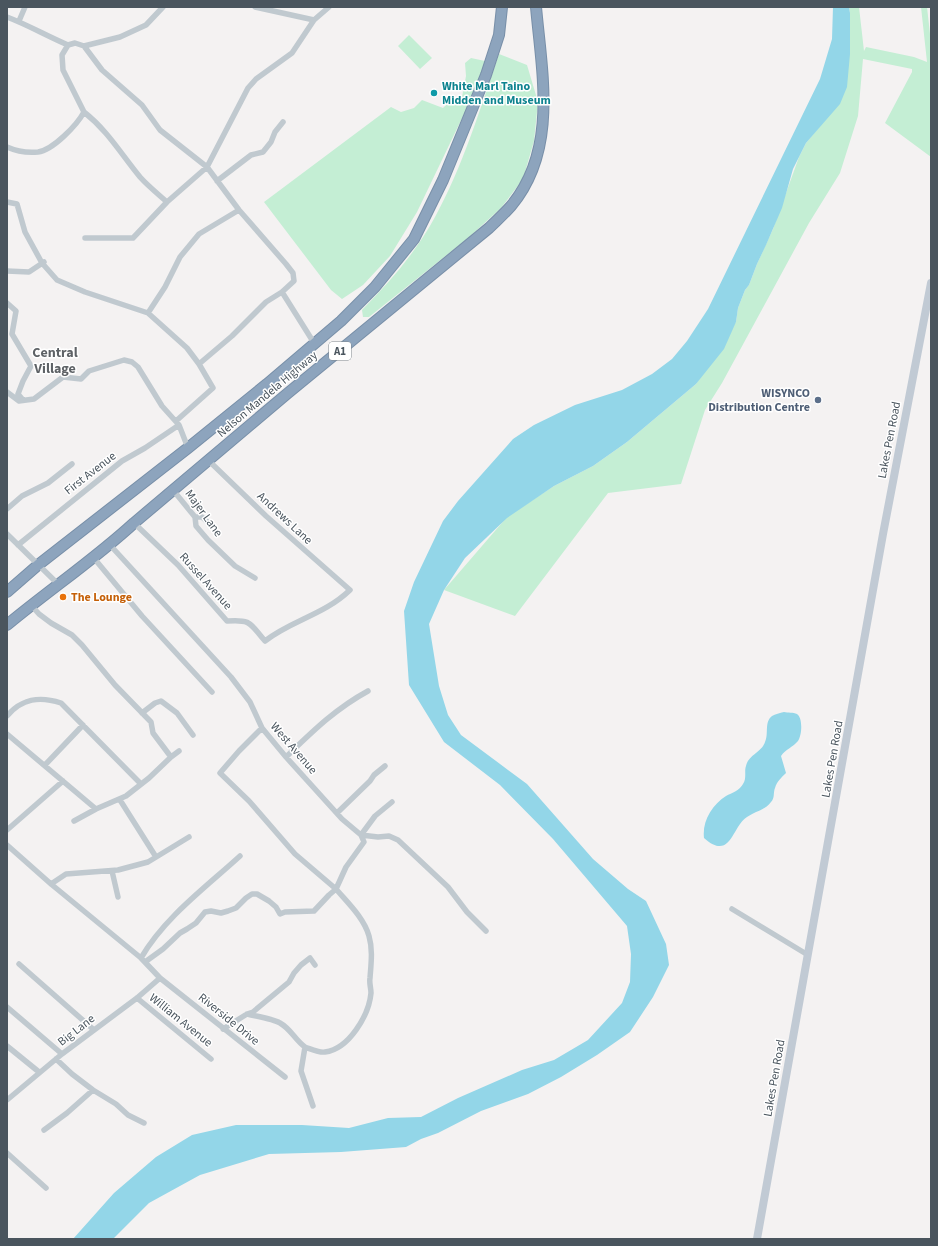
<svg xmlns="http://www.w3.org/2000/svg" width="938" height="1246" font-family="'Source Sans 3',sans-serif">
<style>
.green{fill:#c4eed4}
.water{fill:#93d6e8}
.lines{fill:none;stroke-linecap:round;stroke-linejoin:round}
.highway-casing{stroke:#788fa8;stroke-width:12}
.street{stroke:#c0c9cf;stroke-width:5.5}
.secondary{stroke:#c1cad4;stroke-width:8}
.highway{stroke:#8da4bd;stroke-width:10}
.culture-dot{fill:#0f9aa8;stroke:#fff;stroke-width:1.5}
.service-dot{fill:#5c6f8a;stroke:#fff;stroke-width:1.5}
.food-dot{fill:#e8710a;stroke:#fff;stroke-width:1.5}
.labels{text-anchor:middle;stroke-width:3;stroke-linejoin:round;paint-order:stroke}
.shield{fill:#fff;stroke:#80888e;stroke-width:1}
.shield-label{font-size:11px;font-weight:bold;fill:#4a555e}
.culture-label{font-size:12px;font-weight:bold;fill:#0d838f;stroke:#fff;text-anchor:start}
.service-label{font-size:12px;font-weight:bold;fill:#4e5e75;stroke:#fff;text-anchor:end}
.street-label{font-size:12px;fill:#4a555e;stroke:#fff}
.food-label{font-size:12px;font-weight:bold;fill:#c56008;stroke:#fff;text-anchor:start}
.quarter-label{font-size:14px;font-weight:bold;fill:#5e6266;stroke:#fff}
</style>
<rect width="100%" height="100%" fill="#f4f2f2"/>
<path class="green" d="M849 7H859L864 51 866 47 914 57 927 62 921 7H927L931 43V157L885 123 912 72V69L863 59 858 116 840 173 809 223 722 383 705 410 681 484 608 493 515 616 444 590 507 517 554 486 593 466 627 442 696 384 736 322 738 308 745 290 749 285 757 264 773 229 799 157 806 143 820 126 850 13Z
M409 35 432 58 420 69 398 46Z
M499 54 527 65 538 102 534 141 523 179 501 208 468 238 369 317H363L362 310C390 282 416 252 435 217 463 166 480 109 499 54Z
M471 58 485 61 481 73 465 112 417 212 390 256 363 285 342 299 331 290 264 202 391 107 401 112 414 108 422 100 443 108 449 102 454 105 462 97 466 76 465 63Z"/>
<path class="water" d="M833 7H849L850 13V54L847 87 840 104 806 143 793 169 782 208 766 245 757 264 749 285 745 290 738 308 736 322 724 349 696 384 627 442 593 466 554 486 507 518 465 558 444 590 429 624 439 686 448 715 461 735 527 784 593 859 628 889 646 901 666 944 669 965 653 997 630 1032 597 1055 561 1077 528 1094 481 1111 438 1133 421 1139 406 1147 341 1152 269 1154 200 1175 149 1203 113 1239H73L114 1193 156 1157 192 1135 236 1125H302L349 1128 388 1118 421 1117 458 1098 522 1070 554 1060 588 1040 622 1003 630 982 631 954 627 926 553 839 500 785 444 742 409 685 404 611 414 582 443 521 458 501 513 439 534 425 575 405 622 390 652 374 672 359 687 341 708 309 820 79 832 39Z
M784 712C788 713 793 712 797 714 803 718 802 735 798 741 793 747 786 749 781 756L786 773C782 777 777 781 775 788 773 793 775 798 771 802 764 811 755 811 747 817 732 826 731 862 704 838 702 821 712 805 726 796 732 793 740 790 743 784 747 778 744 771 746 766 748 755 762 752 765 742 769 734 764 722 772 716 775 714 780 713 784 712Z"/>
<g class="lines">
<defs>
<path id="highway" d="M7 592 38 565 188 448 267 384 341 321 375 287 414 239 443 180 486 75 499 35 502 7
M7 625C49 590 95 559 134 523L288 393 489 228C496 221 504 214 511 206 558 150 542 74 536 7"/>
</defs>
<use href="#highway" class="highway-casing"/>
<path class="street" d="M255 7 314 20 329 7
M7 17C28 25 47 36 68 45L75 43 84 46 120 37 146 25 163 7
M19 21 25 7
M84 46 102 70 142 105 160 130 207 167 239 210 286 264 293 273 294 281 282 292 314 343
M84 112C108 131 121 154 140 177 148 186 158 194 167 202
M7 147C16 151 28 153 38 152 53 150 77 125 84 112L63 70 62 55 68 45
M217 181 251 155 263 152 271 142 275 132 283 122
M7 202 17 204 25 232 42 263 57 280 85 292 148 313 187 348 199 364 213 388 176 421
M85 238H133L167 202 207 167 248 88 256 79 292 53 314 20
M7 271 29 272 44 262
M7 303 16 311 12 334 31 366 23 381 18 394 23 400
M148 313 165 287 180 257 199 234 239 210
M199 364 232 336 266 302 282 292
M7 392 19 401 34 399 63 377 81 379 89 371 124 360 132 362 138 367 162 406 179 425 188 448
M173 490 195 517 196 526 208 540 235 566 255 578
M7 509 22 496 48 483 72 464
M195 517H202L214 528
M134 523 178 565 227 621C252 619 250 624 265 641 292 620 324 615 350 590L266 516 208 460
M7 534 58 584
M18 545 122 461 145 448 179 425
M110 545 231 677 250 702 262 728 286 757 342 819 361 835 378 837 389 836 398 840 448 887 467 912 486 931
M93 557 142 616 212 692
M31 605 39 614 51 623 72 635 82 645 115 685 151 722 153 733 171 757
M142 713 155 703 161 701 177 713 193 735
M7 716C22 698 40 696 61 703L141 784
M7 734 96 809
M286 757C312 732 335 709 368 691
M45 765 83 725
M120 800 156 857
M337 813 370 781 374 775 385 766
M74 821 96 809 126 796 149 778 171 757 179 751
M7 830 63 781
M7 845 51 884 141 958 160 978 285 1077
M112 871 118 897
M51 884 66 874 118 870 148 862 189 837
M732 909 808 955
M141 958C165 917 205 888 240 856
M145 962 163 949 180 933 187 929 196 923 205 912 211 911 221 913 228 911 236 908 246 898 252 894H257L269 901 276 907 280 914 285 912 314 911 329 895 336 889 295 854 249 801 220 773 239 751 262 728
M19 964 94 1030
M137 998 211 1059
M7 1007 62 1054
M247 1014C255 1016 274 1019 280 1023 291 1029 295 1040 305 1047L301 1071 313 1106
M223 1029 247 1014 253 1012 289 982 294 973 301 965 310 958 315 965
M7 1046 39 1072
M305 1047C311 1049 319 1053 325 1052 349 1049 369 1015 371 993 371 988 369 983 370 978 371 964 373 950 369 936 364 918 348 903 336 889L346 867 364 842 361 835 375 816 392 802
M56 1059 72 1074 93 1090 116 1104 128 1115 144 1123
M7 1100 62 1054 137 998 160 978
M44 1130 67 1113 93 1090
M7 1153 46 1188"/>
<path class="secondary" d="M757 1239 883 534 931 283"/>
<use href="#highway" class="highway"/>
</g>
<circle class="culture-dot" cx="434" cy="93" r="4"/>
<circle class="service-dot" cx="818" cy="400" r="4"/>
<circle class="food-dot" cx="63" cy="597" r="4"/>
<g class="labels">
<rect class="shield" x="329" y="342" width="22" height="18" rx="3"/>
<g class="shield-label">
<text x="340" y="355">A1</text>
</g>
<g class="culture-label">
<text x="442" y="90">White Marl Taino<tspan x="442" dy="14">Midden and Museum</tspan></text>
</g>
<g class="service-label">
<text x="810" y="397">WISYNCO<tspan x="810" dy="14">Distribution Centre</tspan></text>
</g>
<g class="street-label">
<text transform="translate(267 394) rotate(-40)" y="4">Nelson Mandela Highway</text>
<text transform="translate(889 440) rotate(-79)" y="4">Lakes Pen Road</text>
<text transform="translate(90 473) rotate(-38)" y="4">First Avenue</text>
<text transform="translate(204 513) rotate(54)" y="4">Majer Lane</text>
<text transform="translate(285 518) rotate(43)" y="4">Andrews Lane</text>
<text transform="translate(206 581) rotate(48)" y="4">Russel Avenue</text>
<text transform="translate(294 748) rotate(49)" y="4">West Avenue</text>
<text transform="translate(832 759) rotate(-80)" y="4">Lakes Pen Road</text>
<text transform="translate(229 1019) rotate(39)" y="4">Riverside Drive</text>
<text transform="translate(181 1020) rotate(39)" y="4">William Avenue</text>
<text transform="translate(76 1030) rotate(-38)" y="4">Big Lane</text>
<text transform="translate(774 1078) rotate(-80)" y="4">Lakes Pen Road</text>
</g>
<g class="food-label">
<text x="71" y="601">The Lounge</text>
</g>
<g class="quarter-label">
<text x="55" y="357">Central<tspan x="55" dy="16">Village</tspan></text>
</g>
</g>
<rect width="938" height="1246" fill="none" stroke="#4a555e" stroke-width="16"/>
</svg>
